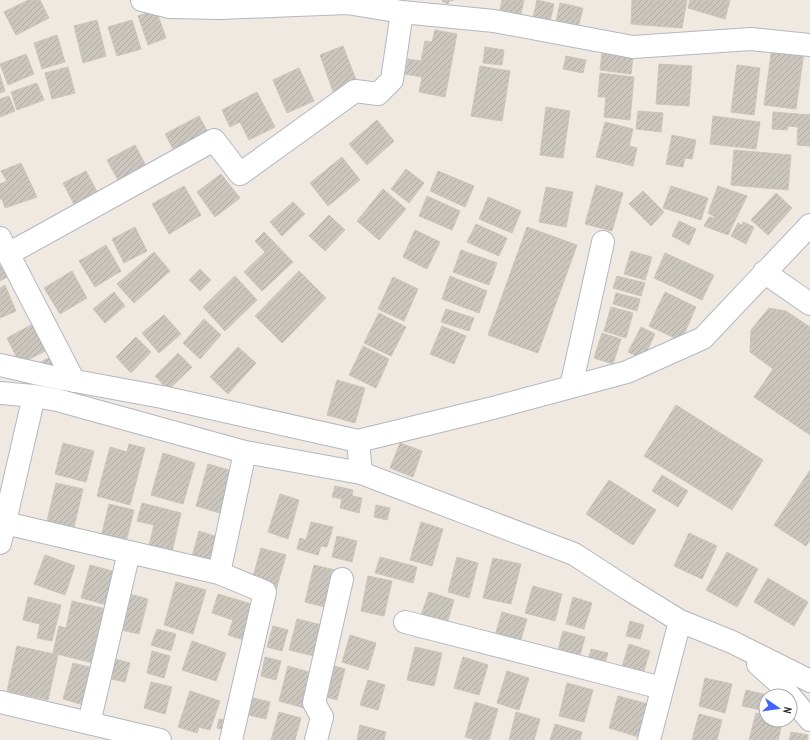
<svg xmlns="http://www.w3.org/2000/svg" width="810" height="740" font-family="'PT Sans Narrow',sans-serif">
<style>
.building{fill:url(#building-hatch);stroke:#cbc5ba}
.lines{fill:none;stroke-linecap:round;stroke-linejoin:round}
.minor-casing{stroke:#b4b7c1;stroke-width:24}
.minor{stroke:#fff;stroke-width:22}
</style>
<defs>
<pattern id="building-hatch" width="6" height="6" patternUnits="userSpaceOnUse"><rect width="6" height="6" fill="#cbc7bf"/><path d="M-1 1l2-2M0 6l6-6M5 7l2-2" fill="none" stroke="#afaba4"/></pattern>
</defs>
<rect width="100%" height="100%" fill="#efe9e1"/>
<path class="building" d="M28 0H40L49 18 16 35 4 12Z
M442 0H454L453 1 450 0 448 4 442 1Z
M502 0H524L521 14 500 10Z
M537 0 554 4 550 21 533 18Z
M632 0H687L682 28 631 24Z
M690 0H730L725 19 688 8Z
M560 3 583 8 578 28 556 22Z
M156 10 166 38 148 45 138 16Z
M97 20 106 56 83 63 74 26Z
M132 20 141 49 117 56 108 27Z
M435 30 457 34 445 97 419 92 422 77 405 74 408 59 421 61 425 41 432 42Z
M57 35 65 62 42 69 34 43Z
M343 46 358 85 334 94 320 55Z
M485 47 504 50 502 65 483 63Z
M772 48 804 52 796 109 764 105Z
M602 53 633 57 631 74 600 70Z
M26 54 34 74 8 85 0 64Z
M566 56 586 60 583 73 563 69Z
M659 64 692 66 689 106 656 104Z
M737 65 760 68 754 115 731 112Z
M480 66 510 71 502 121 471 116Z
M68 67 75 93 52 99 45 73Z
M299 68 314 101 287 113 273 80Z
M600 73 634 77 630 120 604 117 606 97H598Z
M0 75 5 91 0 93Z
M37 83 44 100 17 110 11 92Z
M257 92 275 127 249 140 240 122 230 127 222 110Z
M9 96 15 111 0 117V99Z
M546 107 570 111 563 158 540 155Z
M638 111 663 113 661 132 636 129Z
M773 112 810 115V146L797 145 798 127 788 126 787 130 772 129Z
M199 116 210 136 176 154 165 134Z
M713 116 760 122 756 149 710 144Z
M377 120 394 141 367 165 349 144Z
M605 122 633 129 629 146 637 148 633 166 596 157Z
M672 135 696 140 692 159 685 158 683 167 666 164Z
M135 145 146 166 118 180 107 160Z
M734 150 791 155 788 190 731 185Z
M342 157 360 180 328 206 310 183Z
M21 163 37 197 5 208 2 199H0V184L7 181 1 171Z
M406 169 424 183 409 203 391 189Z
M86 171 100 197 77 210 63 183Z
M438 171 474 186 465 207 430 191Z
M221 174 240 198 215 217 197 192Z
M596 185 623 193 612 231 585 224Z
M184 186 201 215 169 234 152 204Z
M671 186 708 198 701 220 663 208Z
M718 186 747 196 728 235 704 226 709 217 717 218 708 213Z
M546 187 573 192 566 227 539 222Z
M383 189 406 209 379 240 357 221Z
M643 191 664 212 651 226 629 204Z
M776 193 792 208 768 235 751 220Z
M427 196 460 211 452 230 419 216Z
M488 197 521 211 512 233 479 219Z
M293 202 305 214 282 236 270 222Z
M329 215 345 230 325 251 309 236Z
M679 221 696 229 689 245 672 236Z
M743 222 754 227 746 244 731 236 738 223 742 225Z
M476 224 507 238 499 256 467 242Z
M135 227 147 251 124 263 112 239Z
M527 227 577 245 538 353 488 335Z
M415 230 440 242 427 269 403 257Z
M264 232 293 262 262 291 244 272 265 252 255 241Z
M106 245 121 271 95 287 79 261Z
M461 250 497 263 489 285 453 272Z
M631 251 652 257 645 280 624 274Z
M154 252 170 271 134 303 117 284Z
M665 253 714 275 702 300 654 278Z
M2 265 7 277 0 281V266Z
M200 269 211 280 200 291 189 280Z
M72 271 87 298 60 314 44 288Z
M299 271 326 298 282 343 255 316Z
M235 276 257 300 225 331 203 307Z
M450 276 487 291 479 313 442 299Z
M617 276 645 283 641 296 613 288Z
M393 277 418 289 404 321 378 309Z
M5 285 16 311 0 318V288Z
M114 292 125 306 105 323 93 309Z
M665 292 696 307 681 341 649 326Z
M616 293 640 299 637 311 613 304Z
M611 307 633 313 626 338 604 331Z
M769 308 786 311 810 327V435L754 397 773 369 750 352 751 330Z
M446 309 474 318 469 331 441 322Z
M379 313 406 327 391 356 364 343Z
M164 315 181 334 159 353 142 333Z
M204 319 221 335 200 359 183 343Z
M33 324 47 350 20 364 7 338Z
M442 326 466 336 454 364 430 354Z
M641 327 655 334 643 359 628 352Z
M602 333 621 339 613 364 594 358Z
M136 337 151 352 131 373 116 357Z
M363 346 389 359 376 388 349 375Z
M238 347 256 363 228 394 210 377Z
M178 353 192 367 168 390 155 376Z
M56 354 65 372 39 363Z
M337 380 365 388 355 423 327 415Z
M676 405 763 460 732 510 644 456Z
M63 443 94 451 86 482 55 474Z
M400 443 422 451 413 477 390 468Z
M129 444 145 448 130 505 97 496 110 447 127 452Z
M163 453 195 463 183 504 151 495Z
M208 464 236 472 223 514 196 506Z
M810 470V540L806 546 774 525Z
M662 475 688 491 678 507 652 491Z
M609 480 656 510 633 545 586 514Z
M56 483 83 489 73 531 46 525Z
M335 486 353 490 352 496 362 498 359 513 340 508 342 499 332 497Z
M280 494 299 500 288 539 268 532Z
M142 503 181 513 171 556 148 550 154 525 137 521Z
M109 504 134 510 126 542 101 537Z
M376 505 390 508 387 520 374 517Z
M311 522 333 527 327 547 321 546 318 555 297 549 300 538 306 540Z
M421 522 443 529 432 566 410 560Z
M199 531 224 539 215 568 191 561Z
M689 533 717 546 702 579 674 566Z
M337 536 357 541 352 562 332 557Z
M261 548 286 555 276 590 251 584Z
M727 552 758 569 737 607 706 590Z
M45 555 75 566 65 595 34 584Z
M380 557 417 567 413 583 375 573Z
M457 557 478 563 469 598 448 592Z
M493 558 521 564 511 604 483 598Z
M90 565 120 573 111 606 81 598Z
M314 565 339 571 329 608 305 602Z
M368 576 392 581 384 616 361 611Z
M768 578 808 602 794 626 754 602Z
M176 582 206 590 193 634 164 625Z
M533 586 562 594 555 621 525 613Z
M429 592 454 600 446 627 420 618Z
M130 594 148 599 139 634 121 630Z
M218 594 255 605 244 640 228 635 233 620 212 613Z
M28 597 61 605 52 641 37 638 40 624 23 620Z
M573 597 592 603 584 629 566 624Z
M72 601 110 610 97 664 53 653 59 626 66 628Z
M502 612 527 619 519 646 494 639Z
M297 619 326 626 319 657 289 650Z
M630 621 644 625 640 639 626 636Z
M273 626 288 630 282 651 267 647Z
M157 629 176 634 171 651 151 645Z
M563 631 585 637 579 659 557 654Z
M350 635 376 643 368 670 342 662Z
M192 641 226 653 216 681 182 670Z
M629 644 650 651 641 680 620 673Z
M17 646 58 655 48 700 7 691Z
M415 647 442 653 434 686 407 680Z
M591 649 608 653 603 669 587 664Z
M152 651 170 656 164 678 147 673Z
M265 657 281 661 276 680 261 676Z
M463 657 488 665 479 695 454 688Z
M111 658 130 663 125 682 107 678Z
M73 663 97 669 87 706 63 699Z
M288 666 312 673 304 708 279 701Z
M334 666 345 669 337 700 326 697Z
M507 671 529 678 519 710 497 703Z
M705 678 732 684 725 713 699 706Z
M368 680 385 685 378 710 360 705Z
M151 682 172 687 165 714 144 708Z
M567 683 593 690 584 722 559 716Z
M746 690 771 696H766V711L742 706Z
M190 691 220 701 210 730 199 727 197 733 178 727Z
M618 696 648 704 639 737 609 728Z
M253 698 270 702 266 719 249 715Z
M475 702 498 709 489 740H476L465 737Z
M279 712 301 718 295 740H271Z
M516 712 540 719 534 740H509Z
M756 713 766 716V720H783L778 740H749Z
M699 714 722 720 717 740H692Z
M219 719 226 720 231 731 217 728Z
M555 724 582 732 580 740H550Z
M360 725 386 732 384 740H357Z
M791 732 808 735 807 740H789Z"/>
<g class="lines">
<defs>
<path id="minor" d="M142 0 170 7 220 8 347 3 402 12 494 21 633 47 751 39 810 45
M0 238 74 381
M8 254 214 140 240 174 355 91 378 94 392 80 402 12
M764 272 810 304
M0 365 48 376 162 397 358 441 489 409 627 372 703 338 810 225
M571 387 603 242
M0 393 34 396
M358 441 361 473 574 554 628 589 680 621 732 642 810 681
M5 523 219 573 245 452
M0 543 34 396 57 400 245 452 361 473
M219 573 265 592 231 740
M405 622 662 688
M758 664 778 682 810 720
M0 702 160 740
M89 723 129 552
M316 740 322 717 314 703 342 579
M649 740 680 621"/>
</defs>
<use href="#minor" class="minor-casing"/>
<use href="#minor" class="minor"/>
</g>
<g transform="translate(778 708) rotate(103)"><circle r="19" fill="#ffffff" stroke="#ababab"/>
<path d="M0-3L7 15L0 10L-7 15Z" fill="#4264fb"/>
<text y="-6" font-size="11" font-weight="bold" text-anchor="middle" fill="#2e2e2e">N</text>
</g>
</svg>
